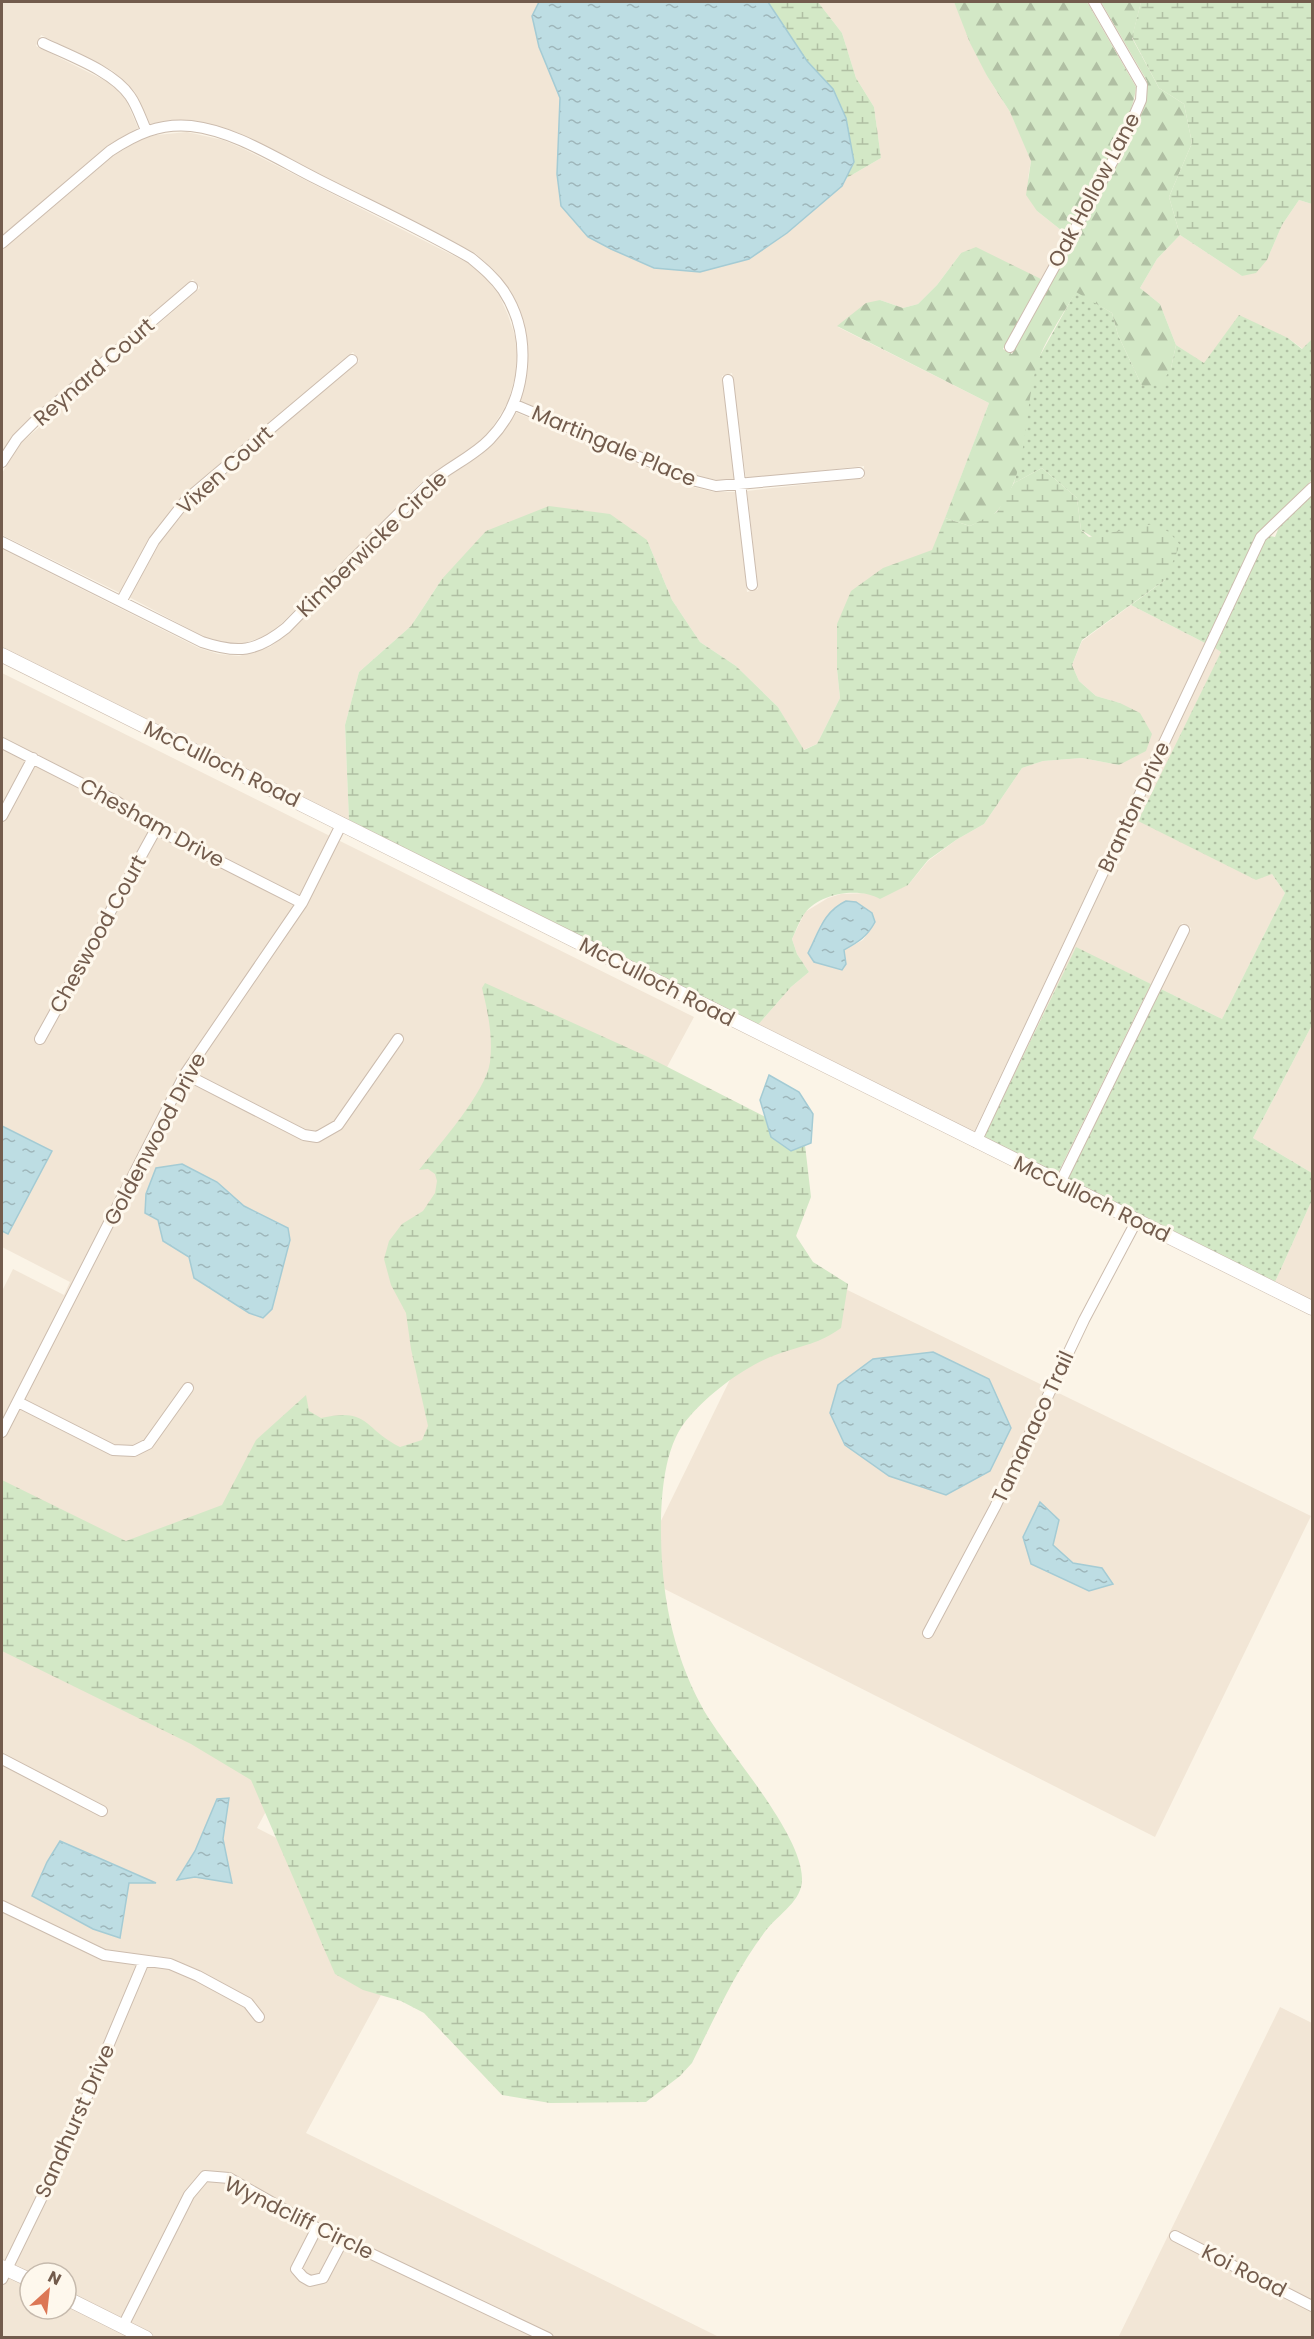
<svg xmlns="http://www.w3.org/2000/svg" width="1314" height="2339" font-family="Poppins,sans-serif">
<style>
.residential{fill:#f2e6d6;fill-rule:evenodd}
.grass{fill:url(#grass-dots)}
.forest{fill:url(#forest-firs)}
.wetland{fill:url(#wetland-marsh)}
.water{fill:url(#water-ripples);stroke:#a4cbd4;stroke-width:1.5}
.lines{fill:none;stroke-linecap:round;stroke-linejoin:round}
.minor-casing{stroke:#ccbcae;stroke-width:12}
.tertiary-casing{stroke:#ccbcae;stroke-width:15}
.minor{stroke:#fff;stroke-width:10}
.tertiary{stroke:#fff;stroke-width:14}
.labels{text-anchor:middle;stroke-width:6;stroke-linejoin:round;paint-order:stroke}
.street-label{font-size:21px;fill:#735c4d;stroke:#fef8ed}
</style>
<defs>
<pattern id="grass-dots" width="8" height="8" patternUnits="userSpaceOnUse" patternTransform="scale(1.5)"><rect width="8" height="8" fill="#d3e8c6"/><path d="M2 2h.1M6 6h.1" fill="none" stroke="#b0bfa3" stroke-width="1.8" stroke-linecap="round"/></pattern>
<pattern id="forest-firs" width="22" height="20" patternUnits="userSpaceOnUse" patternTransform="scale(1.5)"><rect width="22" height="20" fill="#d3e8c6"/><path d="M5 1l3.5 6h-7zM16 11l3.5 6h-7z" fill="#b0bfa3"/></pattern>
<pattern id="wetland-marsh" width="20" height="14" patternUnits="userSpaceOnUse" patternTransform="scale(1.5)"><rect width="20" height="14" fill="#d3e8c6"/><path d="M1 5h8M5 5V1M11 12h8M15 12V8" fill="none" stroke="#b0bfa3"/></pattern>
<pattern id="water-ripples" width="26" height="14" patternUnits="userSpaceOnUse" patternTransform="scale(1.5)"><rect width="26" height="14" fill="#bddde3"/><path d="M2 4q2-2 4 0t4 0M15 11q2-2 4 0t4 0" fill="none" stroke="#9eb6ba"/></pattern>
</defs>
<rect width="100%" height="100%" fill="#fbf4e7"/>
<path class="residential" d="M2 2H539L532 16 539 47 560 98 557 174 588 237 654 268 700 272 749 259 787 233 842 186 845 179 881 158 874 107 856 78 842 33 818 2H954L987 76 1010 112 1024 143 1031 161 1028 178 1037 211 1066 234 1041 279 961 253 937 285 918 304 903 308 880 300 838 327 989 403 933 550 837 624V669L840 698 817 744 803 750 778 707 736 666 700 642 672 600 647 540 442 579 411 626 359 672 345 725 349 820 2 648V549L199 648 218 654 239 656 270 647 289 632 433 487 481 455 497 440 515 412 693 487 714 492H736L747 592 758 589 747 491 864 478V466L746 479 732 373 722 376 735 480H717L698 476 520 401 527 374 528 354 526 332 519 310 509 289 494 270 475 253 228 129 189 120 149 124 135 92 113 71 41 35 36 46 106 81 117 90 126 100 138 128 107 146 2 236Z
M187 132 223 140 244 149 468 263 486 278 499 295 508 315 515 336 517 355 516 373 508 402 489 433 474 447 444 465 426 478 282 623 266 636 241 644 222 642 204 637 129 597 159 544 191 504 359 361 353 352 184 496 150 538 120 593 2 535V473L21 443 200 288 193 279 31 418 14 435 2 452V250L113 156 147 136Z
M1299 200 1312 204V339L1303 349 1288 338 1203 363 1176 345 1160 304 1140 288 1157 259 1180 235 1242 276 1267 260 1282 225Z
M1131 605 1205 643 973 1134 757 1026 791 987 809 972 797 954 792 939 805 912 828 898 841 894 870 893 908 885 928 861 956 840 984 824 1022 768 1043 761 1082 758 1119 765 1120 703 1096 696 1079 681 1072 665 1082 641ZM875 922 863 940 844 950 845 964 808 953 821 924Z
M1215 648 1221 651 1272 874 1285 893 1222 1019 1161 989 1191 928 1182 923 1151 984 1076 948 1005 1092Z
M2 673 694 1017 257 1828 425 1914 306 2133 719 2337H2V1291L13 1269 64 1295 70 1282 2 1247ZM30 2273H66V2309H30Z
M1312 1025V1173L1253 1138Z
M1312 1200V1301L1275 1282Z
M788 1261 1311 1516 1155 1837 635 1574Z
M1280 2007 1312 2023V2337L1118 2338Z"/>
<path class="grass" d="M1076 291 1112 313 1118 335 1142 386 1171 368 1176 345 1204 363 1239 315 1288 338 1302 349 1312 339V480L1256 535 1205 643 1131 605 1165 580 1081 530 1077 498 1042 468 1014 483 1023 444 1029 392 1037 361Z
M1312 495V1025L1253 1138 1312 1173V1200L1275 1282 1067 1180 1161 989 1222 1019 1285 893 1272 874 1256 880 1138 821 1221 652 1215 648 1265 540 1270 536 1275 537 1279 527Z
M1076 947 1151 984 1057 1175 983 1139Z"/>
<path class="forest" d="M954 2H1087L1136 87C1132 128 1087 196 1066 234L1037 211 1026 195 1031 161 1010 112 987 76 970 43Z
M1101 2H1141L1132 38 1159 88 1184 104 1192 143 1169 197 1180 235 1157 259 1140 288 1160 304 1176 345 1171 368 1161 385 1142 386 1118 335 1112 313 1076 292C1065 311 1042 345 1037 365 1023 411 1030 471 998 510 992 518 978 522 970 526L945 518 989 403 837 326 866 303 880 300 903 308 918 304 937 285 961 253 976 247 1041 279 1003 349 1012 354 1126 149 1146 102 1147 81Z"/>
<path class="wetland" d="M768 2H818L842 33 856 78 874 107 881 158 845 179 854 162 833 89 807 61Z
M1141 2H1312V204L1299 200 1282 225 1267 260 1256 273 1242 276 1180 235 1169 197 1192 143 1184 104 1159 88 1132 37Z
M1042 468 1077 498 1081 530 1089 537 1153 524 1169 532 1180 545 1165 580 1082 640 1072 665 1079 681 1096 696 1120 703 1140 713 1152 734 1146 751 1119 765 1082 758 1043 761 1022 768 984 824 956 840 928 860 908 885 880 899C859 887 820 893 805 913 799 921 796 931 792 939L797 954 809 972 791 987 757 1026 349 820 345 725 359 672 411 626 442 579 486 531 549 506 610 514 647 540 672 600 700 642 736 666 778 707 804 750 817 744 840 698 837 669V624L851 591 883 568 932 550 945 518 970 526 997 512 1014 483Z
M485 983 648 1057 777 1123 805 1145 811 1197 796 1236 813 1262 848 1284 841 1328C819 1344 803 1345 778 1354 747 1365 712 1391 690 1416 666 1441 662 1486 661 1519 660 1585 670 1648 702 1707 726 1750 801 1832 802 1878 803 1900 780 1913 767 1929 736 1969 715 2017 692 2063L680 2076 646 2102 550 2103 502 2095 424 2013 401 2001 363 1990 335 1974 251 1780 191 1744 2 1651V1480L126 1541 222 1505 256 1440 306 1395 309 1411 321 1418C370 1407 363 1429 400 1447L422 1440 428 1426 411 1349 406 1313 391 1285 384 1259 389 1241 402 1224 423 1211 435 1193 437 1181 435 1174 428 1169 419 1170C439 1145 486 1092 490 1062 493 1036 488 1012 482 988Z"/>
<path class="water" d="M539 2H768L807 61 833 89 846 118 854 162 842 186 787 233 749 259 700 272 654 268 611 249 588 237 561 206 557 174 560 98 539 47 532 16Z
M846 901 856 902 872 913 875 922C867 937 858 942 844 950L846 964 842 970 814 962 808 953C819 932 823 912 846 901Z
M769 1075 799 1092 813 1114 811 1143 791 1151 771 1137 760 1100Z
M2 1126 52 1151 8 1234 2 1231Z
M182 1164 217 1182 244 1206 288 1228 290 1240 272 1309 263 1318 249 1313 194 1278 189 1257 163 1241 158 1220 145 1213 146 1194 156 1168Z
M933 1352 989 1379 1011 1428 990 1471 946 1495 889 1476 845 1445 830 1413 838 1385 873 1359Z
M1040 1502 1059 1520 1053 1545 1073 1563 1102 1568 1113 1584 1089 1591 1031 1564 1023 1537Z
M229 1798 223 1839 232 1883 195 1877 177 1880 195 1851 217 1799Z
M60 1841 156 1883H129L120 1938 93 1929 32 1896 47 1862Z"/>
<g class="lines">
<defs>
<path id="minor" d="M43 43C70 56 113 71 130 96 137 106 141 119 146 130
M2 243 110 151C136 134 159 123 191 126 235 131 277 159 317 179 368 205 421 229 471 258 483 268 494 277 503 290 533 335 528 400 490 439 472 458 447 467 428 485 380 531 333 580 286 628 256 652 238 654 202 642L2 542
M1010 347 1121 146 1141 100 1142 85 1094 2
M728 380 752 585
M513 404 696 481 716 486 859 473
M2 462 17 439 34 422 192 287
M122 600 154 541 187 499 352 360
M2 743 116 801 156 829 302 903
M2 816 33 758
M40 1039 156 829
M185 1074 304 1135 317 1137 338 1125 398 1039
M976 1142 1261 537 1312 488
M1060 1183 1184 930
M18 1402 113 1450 134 1451 148 1444 188 1388
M2 1432 185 1074 302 903 342 823
M928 1633 995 1507 1084 1320 1137 1220
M2 1759 102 1811
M2 1906 104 1955 170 1964 198 1976 248 2003 259 2017
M317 2228 296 2269 303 2277 310 2281 323 2278 343 2240
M1175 2236 1312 2306
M2 2279 61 2158 144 1961
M123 2326 189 2195 205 2176 229 2178 317 2228 548 2338"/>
<path id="tertiary" d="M2 655 1312 1308
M2 2267 30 2280
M66 2298 146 2338"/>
</defs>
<use href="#minor" class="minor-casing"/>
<use href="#tertiary" class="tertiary-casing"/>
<use href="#minor" class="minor"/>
<use href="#tertiary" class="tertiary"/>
</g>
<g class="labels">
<g class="street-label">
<text transform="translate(1094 190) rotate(-62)" y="7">Oak Hollow Lane</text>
<text transform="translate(94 372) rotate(-41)" y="7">Reynard Court</text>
<text transform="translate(614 446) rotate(23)" y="7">Martingale Place</text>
<text transform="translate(225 470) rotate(-42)" y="7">Vixen Court</text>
<text transform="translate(372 544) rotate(-44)" y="7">Kimberwicke Circle</text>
<text transform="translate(222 764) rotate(26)" y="7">McCulloch Road</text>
<text transform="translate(1134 807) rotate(-65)" y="7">Branton Drive</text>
<text transform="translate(152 823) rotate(29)" y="7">Chesham Drive</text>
<text transform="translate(98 934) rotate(-61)" y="7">Cheswood Court</text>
<text transform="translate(657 982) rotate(27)" y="7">McCulloch Road</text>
<text transform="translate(155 1139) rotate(-62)" y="7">Goldenwood Drive</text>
<text transform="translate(1092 1199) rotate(26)" y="7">McCulloch Road</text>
<text transform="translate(1033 1427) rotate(-65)" y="7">Tamanaco Trail</text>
<text transform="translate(75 2121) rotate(-66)" y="7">Sandhurst Drive</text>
<text transform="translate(299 2218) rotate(26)" y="7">Wyndcliff Circle</text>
<text transform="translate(1244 2271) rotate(27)" y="7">Koi Road</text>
</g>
</g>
<rect width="1314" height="2339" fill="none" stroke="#735c4d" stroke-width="6"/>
<g transform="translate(48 2291) rotate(27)"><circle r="28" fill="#fef8ed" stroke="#c6baad" stroke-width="1.5"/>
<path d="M0-4.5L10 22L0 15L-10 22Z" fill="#dc7755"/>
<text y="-9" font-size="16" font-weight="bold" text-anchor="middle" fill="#735c4d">N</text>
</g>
</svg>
